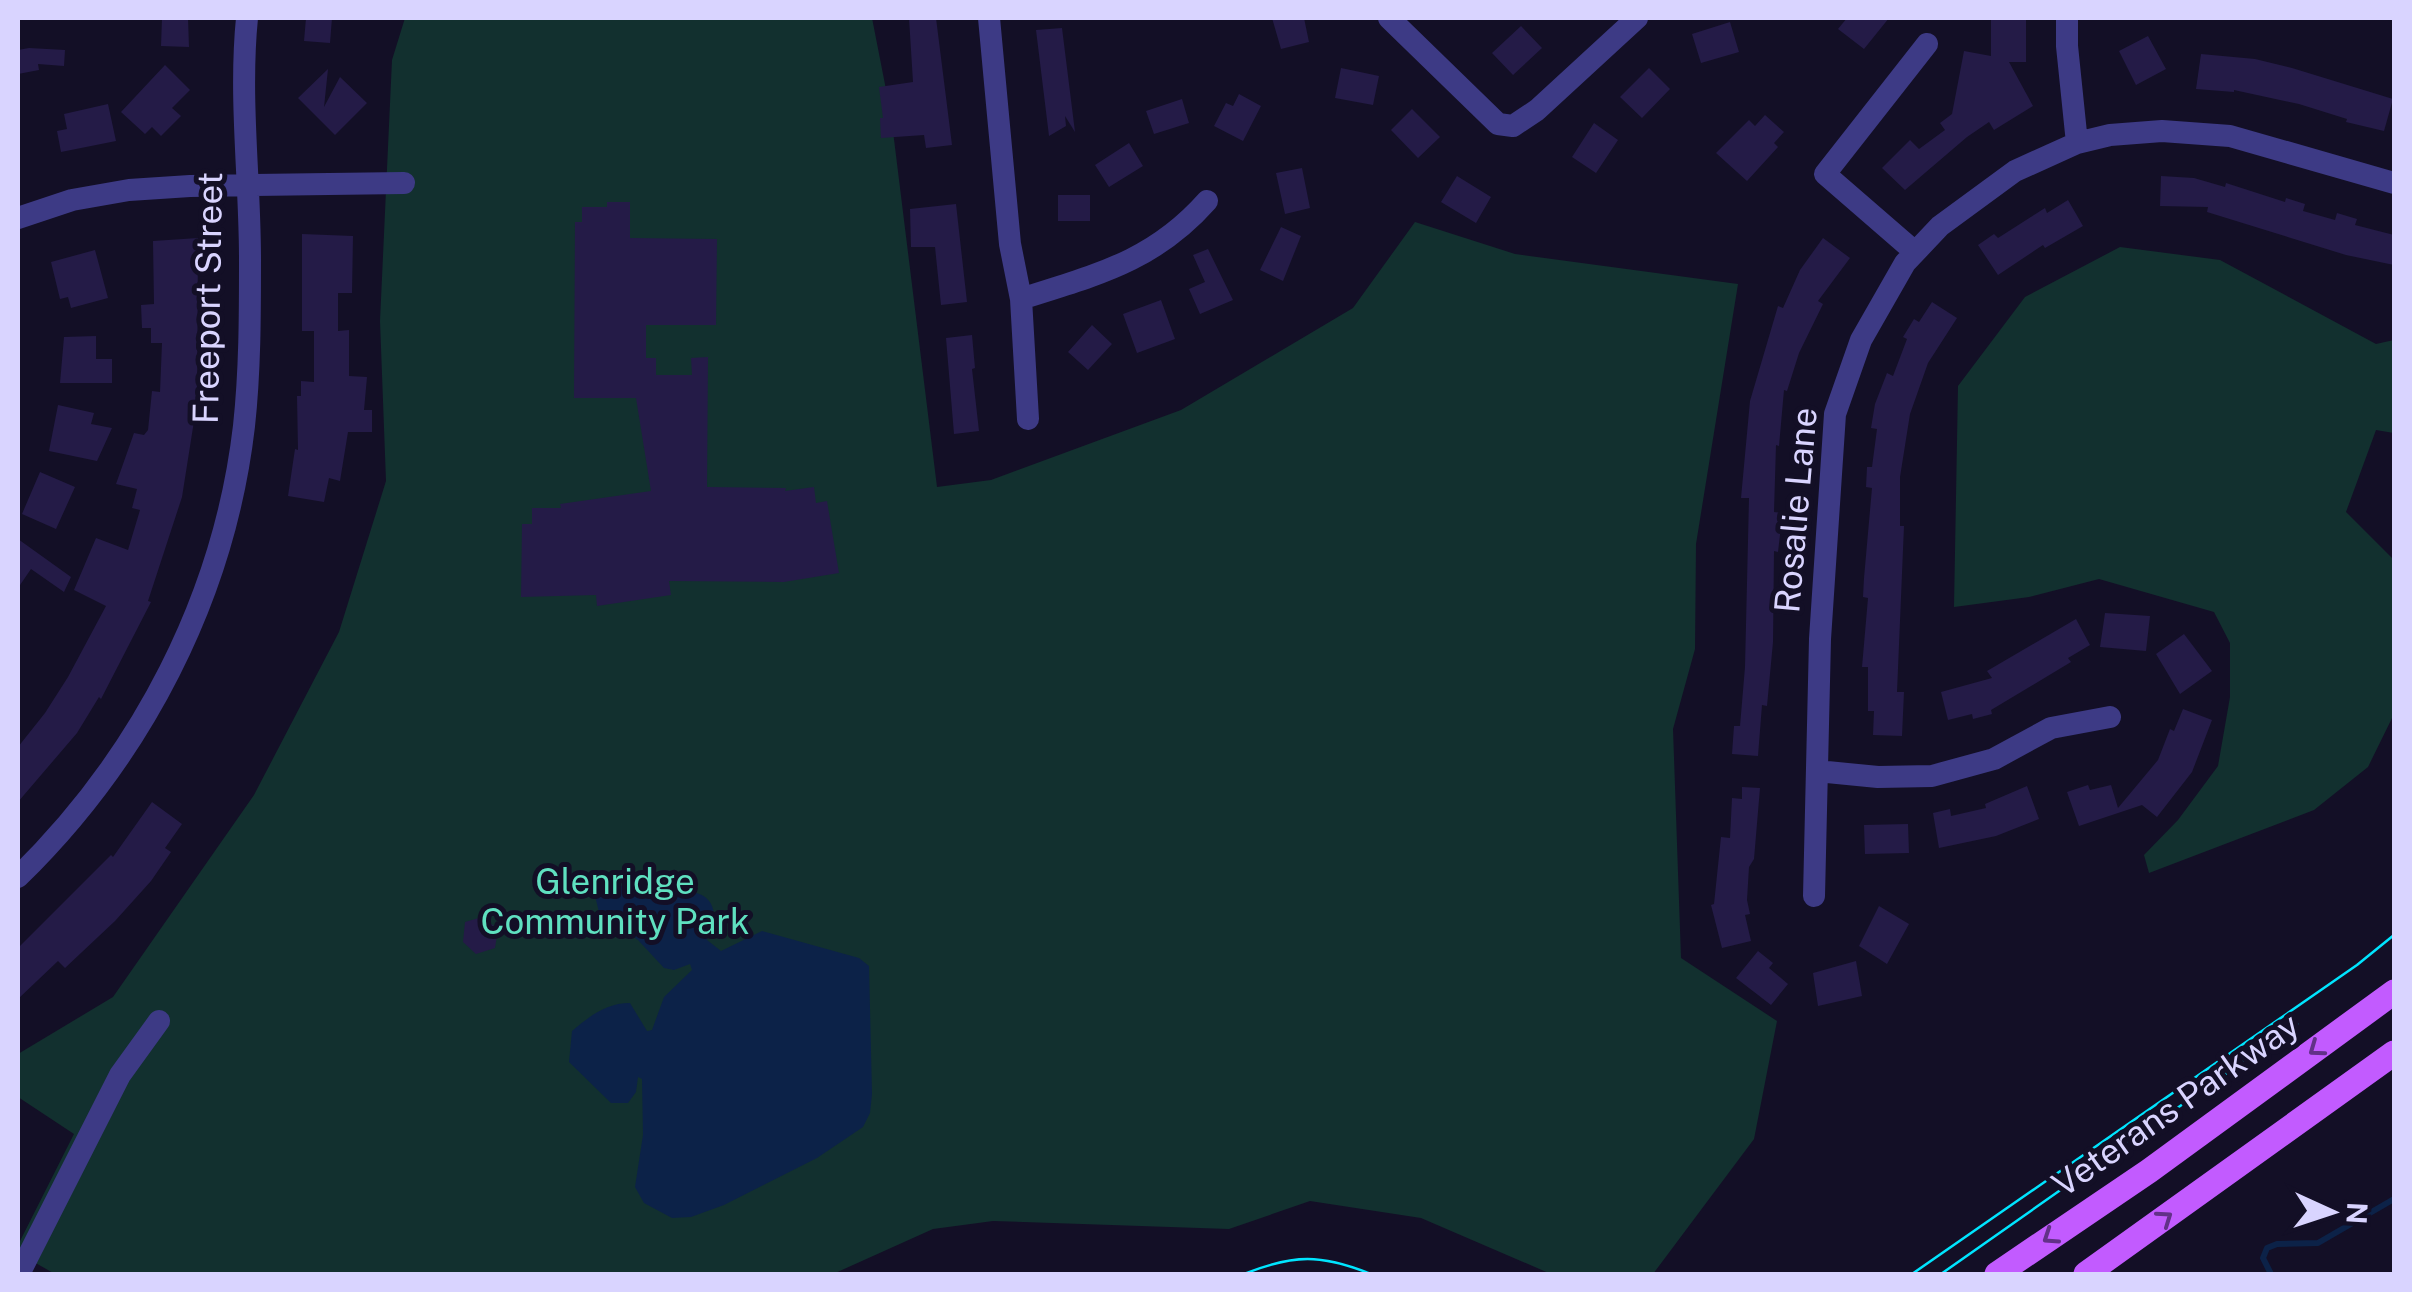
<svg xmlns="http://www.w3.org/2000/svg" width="2412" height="1292" font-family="'Public Sans',sans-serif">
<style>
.green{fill:#12302f}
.water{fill:#0c2248}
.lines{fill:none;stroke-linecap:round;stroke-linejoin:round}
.stream{stroke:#0c2248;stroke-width:6}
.building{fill:#241b47}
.minor{stroke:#3d3a85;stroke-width:22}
.primary{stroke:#c25bff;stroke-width:25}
.tram{stroke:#00e5ff;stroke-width:2.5}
.oneway{stroke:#623188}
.labels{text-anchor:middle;stroke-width:10;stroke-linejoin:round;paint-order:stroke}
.street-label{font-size:35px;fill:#d9d4ff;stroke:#130f26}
.park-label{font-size:35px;fill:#5fe0c0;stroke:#130f26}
</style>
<rect width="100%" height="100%" fill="#130f26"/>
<path class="green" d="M405 18H872L891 115 937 487 991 480 1181 410 1353 308 1415 222 1515 254 1738 284 1696 544 1695 649 1673 729 1681 958 1777 1021 1754 1139 1653 1274H1551L1421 1218 1310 1201 1229 1229 993 1221 933 1229 833 1274H55L18 1253V1245L74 1134 18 1097V1054L113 997 254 795 339 632 386 481 380 321 392 60Z
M2120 247 2220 260 2376 344 2394 340V433L2376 430 2346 512 2394 560V714L2368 767 2314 810 2149 873 2144 855 2178 820 2218 766 2230 697V643L2214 612 2099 579 2029 597 1954 607 1958 386 2025 297Z"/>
<path class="water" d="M608 883C621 886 634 889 648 890 667 892 707 884 713 909 715 918 709 931 707 940L721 951 762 931 859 958 869 966 872 1094 870 1113 863 1127 817 1158 724 1205 691 1217 672 1218 644 1203 635 1187 643 1135 642 1079 638 1077 636 1092 628 1103H611L569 1062 572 1031C590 1016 606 1003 630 1003L647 1031 652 1030 664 997 692 970 690 964 674 970 664 968 638 940 599 912 595 896 600 886Z"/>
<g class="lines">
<path class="stream" d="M2271 1274 2263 1258 2267 1248 2277 1244 2318 1243 2394 1199"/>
</g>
<path class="building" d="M162 18H188L189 47 161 46Z
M306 18H332L330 43 304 41Z
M909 18H936L952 145 926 148 924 135 881 138 880 118H883L879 87 913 82Z
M1272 18H1304L1309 42 1281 49Z
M1847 18H1889L1864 49 1838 29Z
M1991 18H2026V62H2009L2033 106 1994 130 1989 122 1967 137 1905 190 1882 168 1910 140 1919 149 1945 130 1940 123 1952 114 1964 51 1991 56Z
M1730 22 1739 52 1701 63 1692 34Z
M1521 26 1542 48 1513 75 1492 53Z
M1062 28 1075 132 1065 116 1066 126 1049 136 1036 30Z
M2148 36 2166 69 2136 85 2119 51Z
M29 48 65 50 64 66 38 64 39 70 18 74V50Z
M2201 54 2255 59 2292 68 2393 99 2384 131 2346 122 2347 119 2299 104 2234 90V92L2196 89Z
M165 65 190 90 172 108 181 116 161 136 152 127 145 134 121 112Z
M1341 68 1379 76 1373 105 1335 98Z
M1649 68 1670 89 1642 118 1620 97Z
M328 69 324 107 340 77 367 103 335 135 298 98Z
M1239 94 1261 106 1243 141 1214 126 1226 103 1233 106Z
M1182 99 1189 123 1154 134 1146 111Z
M108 104 116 141 61 152 57 131 67 129 64 114Z
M1412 109 1440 137 1418 158 1391 130Z
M1765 115 1784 132 1774 143 1778 147 1747 181 1716 153 1749 120 1755 126Z
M1594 123 1618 140 1596 173 1572 157Z
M1129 143 1143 166 1109 187 1095 165Z
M1302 168 1310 208 1285 214 1276 173Z
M1457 176 1491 197 1476 223 1441 202Z
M2161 176 2194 178 2225 187 2226 183 2285 202 2286 198 2305 204 2303 211 2335 220 2337 213 2357 219 2355 225 2394 235V265L2346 255 2207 212 2208 207 2160 206Z
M1058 195H1090V221H1058Z
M2068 200 2083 226 2045 248 2043 245 1998 275 1978 245 1994 234 1998 238 2045 208 2047 213Z
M607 202H630V238L717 239 716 325H646V358H656V375H692L691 358 708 357 707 487 786 488 785 491 814 487 816 503 827 501 839 573 784 582 669 581 671 595 597 606 596 595 521 597 522 524H532V508H561L560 504 651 491 636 398H574L575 222H582V207H607Z
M956 204 967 302 941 305 935 247H911L910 209Z
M1281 227 1301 236 1283 281 1260 270Z
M302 234 353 236 352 293H338V331L349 330V376L367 377 364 410H372V432H348L340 481 329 478 324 502 288 496 295 449 298 450 297 396H301V381L314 382V331H302Z
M198 238 197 402 182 497 148 601 151 602 101 699 99 697 77 733 18 802V747L45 713 68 677 106 606 74 590 96 538 128 550 140 510 132 508 137 489 116 484 134 433 144 435 148 430 152 391 160 392 162 343H151V328H142L141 305 154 304 153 241Z
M1823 238 1850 258 1818 301 1823 304 1799 353 1787 391 1784 390 1779 446 1776 445 1774 512 1781 513 1780 535 1778 552 1774 551 1773 642 1767 706 1762 705 1758 756 1732 754 1734 726H1740L1745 667 1749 498H1741L1750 401 1778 306 1783 308 1800 270Z
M1208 249 1233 300 1200 314 1189 289 1205 282 1193 255Z
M95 250 108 298 71 308 68 297 60 299 51 262Z
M1161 300 1175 339 1137 353 1123 314Z
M1932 302 1957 318 1928 363 1910 414 1900 477V526H1904L1897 692H1904L1902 736 1873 735 1874 711H1868V667H1862L1868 598 1863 597 1864 578 1872 488 1866 487 1867 467H1872L1877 429 1871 428 1875 404 1887 373 1893 376 1907 339 1903 337 1914 319 1919 322Z
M1092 325 1112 344 1088 370 1068 352Z
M972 335 975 368 972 369 979 431 954 434 946 338Z
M96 336V359H112V383H60L64 337Z
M58 405 94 413 91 424 112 428 97 461 49 451Z
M40 472 75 487 56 529 22 514Z
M18 539 71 577 64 592 31 569 18 588Z
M2105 613 2150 616 2146 651 2100 647Z
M2076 619 2090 645 2068 658 2071 662 1991 710 1992 714 1973 719 1972 714 1948 720 1941 692 1992 678 1987 671Z
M2184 634 2212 671 2180 694 2156 654Z
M2183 709 2212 720 2192 772 2157 817 2142 805 2079 826 2067 792 2088 785 2090 790 2111 785 2118 808 2158 760 2170 729 2174 731Z
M2027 786 2039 819 1996 836 1939 848 1933 813 1950 809 1951 816 1986 808 1985 804Z
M1742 787 1760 788 1754 859 1749 867 1747 900 1750 914 1745 915 1751 941 1722 948 1711 905 1714 904 1721 837 1730 838 1732 798 1742 799Z
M152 802 182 824 165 848 171 852 151 881 115 921 65 968 58 961 18 999V948L111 855 113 857Z
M1908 824 1909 853 1865 854 1864 825Z
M1879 906 1909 924 1887 964 1859 946Z
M482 917 498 929 495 948 476 954 463 942 465 922Z
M1758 951 1773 963 1769 968 1788 984 1771 1005 1736 978Z
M1856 961 1862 996 1818 1006 1813 973Z"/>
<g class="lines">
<path class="minor" d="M989 18 1010 244 1021 299 1028 419
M1389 18 1498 124 1513 126 1537 110 1637 18
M2067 18V46L2077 143
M18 218 72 200 129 190 190 186 404 183
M1915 252 1825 174 1927 44
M1021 299C1095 275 1153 262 1207 201
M1817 771 1878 777 1932 776 1994 759 2051 728 2110 717
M18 877C141 757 224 598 244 426 250 371 250 315 250 259 250 179 239 98 247 18
M1814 896 1820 639 1835 414 1861 340 1905 263 1940 226 2015 171 2077 143 2110 135 2162 131 2230 136 2394 183
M19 1274 120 1075 159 1021"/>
<path class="primary" d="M1997 1274 2149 1171 2394 992
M2086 1274 2394 1053"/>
<path class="tram" d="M1244 1274C1294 1254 1321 1254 1371 1274
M1912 1274 2357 965 2394 935
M1941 1274 2297 1024"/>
</g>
<defs><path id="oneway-chevron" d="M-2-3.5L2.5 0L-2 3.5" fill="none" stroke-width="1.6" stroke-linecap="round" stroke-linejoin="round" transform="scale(2.5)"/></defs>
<g class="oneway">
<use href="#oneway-chevron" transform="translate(2316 1049) rotate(144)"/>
<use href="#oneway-chevron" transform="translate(2165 1218) rotate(-35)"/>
<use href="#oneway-chevron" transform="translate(2050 1237) rotate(146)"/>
</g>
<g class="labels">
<g class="street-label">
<text transform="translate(208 298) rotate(-89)" y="12">Freeport Street</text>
<text transform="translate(1796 510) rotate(-85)" y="12">Rosalie Lane</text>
<text transform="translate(2176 1105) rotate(-35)" y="12">Veterans Parkway</text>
</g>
<g class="park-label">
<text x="615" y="894">Glenridge<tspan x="615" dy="40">Community Park</tspan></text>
</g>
</g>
<rect width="2412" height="1292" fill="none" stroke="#d9d4ff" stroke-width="40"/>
<g transform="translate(2332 1212) rotate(93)" stroke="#130f26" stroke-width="8" paint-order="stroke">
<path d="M0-8L18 38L0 25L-18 38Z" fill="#d9d4ff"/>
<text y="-15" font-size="28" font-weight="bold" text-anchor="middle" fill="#d9d4ff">N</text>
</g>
</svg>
